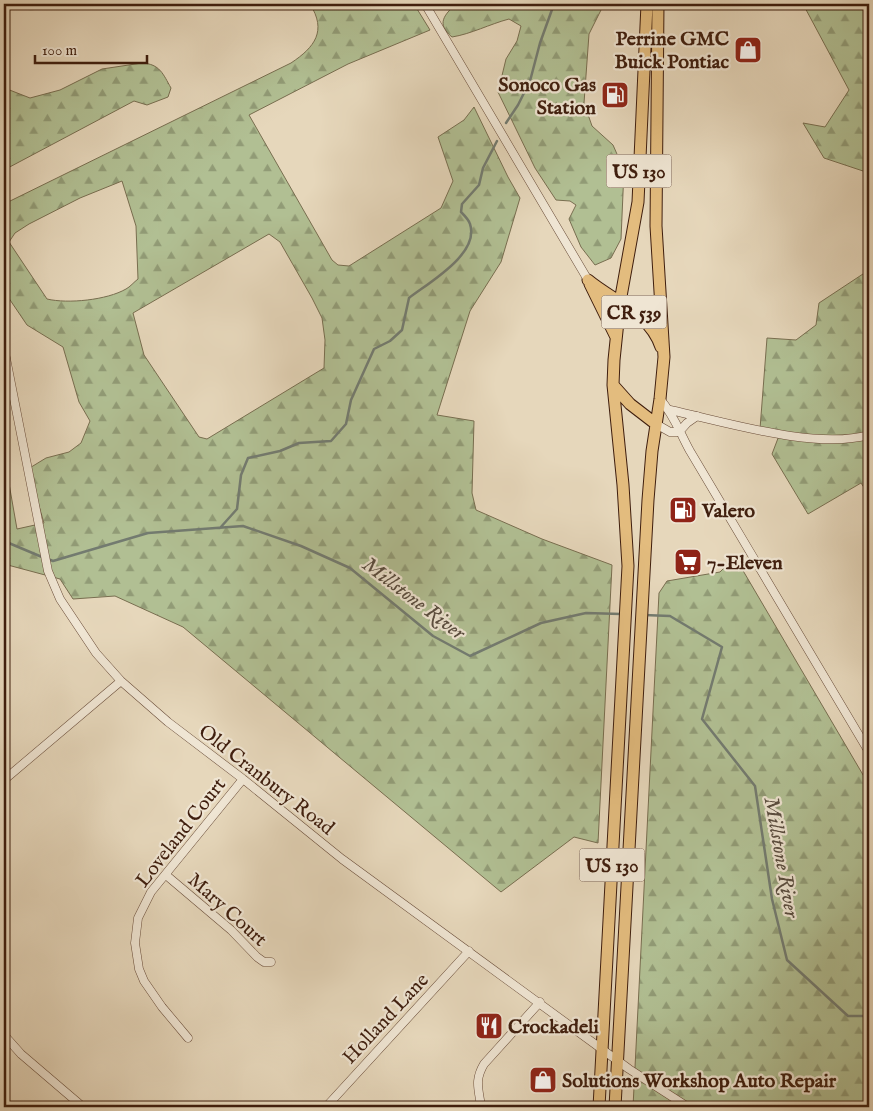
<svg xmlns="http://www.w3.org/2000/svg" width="873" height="1111" font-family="'IM FELL English',serif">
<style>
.forest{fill:url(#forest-firs);stroke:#786e50;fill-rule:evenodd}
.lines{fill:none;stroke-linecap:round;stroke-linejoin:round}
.stream{stroke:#737b70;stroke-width:2.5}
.minor-casing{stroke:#694c39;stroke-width:9}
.highway-casing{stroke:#3f1e0e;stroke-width:13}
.minor{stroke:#efe5d3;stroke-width:8}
.highway{stroke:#e3bc7e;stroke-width:11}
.labels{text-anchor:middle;stroke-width:4.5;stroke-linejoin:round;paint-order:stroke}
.shield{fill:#efe5d3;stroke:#745a49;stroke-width:1}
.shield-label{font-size:19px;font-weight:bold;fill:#3f1e0e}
.poi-label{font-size:20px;font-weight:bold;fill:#3f1e0e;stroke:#efe5d3;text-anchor:start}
.street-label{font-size:20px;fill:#3f1e0e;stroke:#efe5d3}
.water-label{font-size:21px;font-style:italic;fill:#594c3f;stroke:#efe5d3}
</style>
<defs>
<pattern id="forest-firs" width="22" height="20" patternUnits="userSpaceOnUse" patternTransform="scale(1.25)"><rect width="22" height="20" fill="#b1bf93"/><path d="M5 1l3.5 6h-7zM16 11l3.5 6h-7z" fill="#919b76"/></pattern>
</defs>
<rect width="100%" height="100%" fill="#e6d7bb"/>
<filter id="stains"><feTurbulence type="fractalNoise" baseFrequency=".004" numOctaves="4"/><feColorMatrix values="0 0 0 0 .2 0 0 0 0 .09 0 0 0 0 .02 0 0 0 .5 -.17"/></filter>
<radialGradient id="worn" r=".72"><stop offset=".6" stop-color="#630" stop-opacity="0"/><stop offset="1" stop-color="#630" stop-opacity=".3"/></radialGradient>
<path class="forest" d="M15 4H60C47 7 26 15 15 4Z
M310 4H329L330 5 334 4H414L430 30 348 64 249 115 332 260 338 265 349 266 441 208 453 181 438 137 464 120 474 107 508 177 520 198 501 262 470 311 437 415 474 421 472 493 476 510 542 539 612 565 598 843 574 837 501 892 183 627 115 596 73 599 60 579 4 564V455L17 529 44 523 28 469 46 458 69 452 81 443 90 421 79 402 63 347 27 325 4 291V204L291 63C315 47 327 31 310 4ZM122 181 136 226 138 279C134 282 130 287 126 289 107 300 68 304 47 299L9 242 15 233 29 224 80 198ZM269 234 280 242 312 298 322 318 325 340 324 368 207 439 199 437 144 355 133 313Z
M456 4H604L589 34 584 103 592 126 613 145 624 170 621 239 611 258 595 265 581 247 569 219 576 205 570 201 556 200 535 168 498 92 506 59 517 41 521 26 509 19C490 24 471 34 452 37 436 24 444 15 456 4Z
M803 4H869V173L824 158 803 123 825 127 849 90Z
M142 63C160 64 163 74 171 88L168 97 147 105 134 101 4 170V91L7 89 30 98 60 90 102 69Z
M869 270V495L861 483 808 514 772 454 780 433 760 429 767 338 796 340 816 325 819 303Z
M735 557 869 785V1107H694L688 1104 687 1107H633L659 593 667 581 720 572Z"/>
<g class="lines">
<path class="stream" d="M506 123 518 105 530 81 540 43 554 4
M220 528 237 509 241 475 248 458 280 451 299 443 331 441 346 424 351 400 374 349 390 341 402 330 409 298C428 283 480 254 470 224 469 220 464 215 461 212L462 204 479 185 483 168 497 141
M4 541 42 557
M48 559 53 561 148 533 243 526 301 546 350 568 433 636 470 656 541 623 586 613 621 614
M644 615 670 616 722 647 702 719 755 786 772 899 787 960 848 1016H869"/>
<defs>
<path id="minor" d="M425 4 588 280
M4 16 7 4
M4 348 48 571 60 599 96 653 121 681 168 722 243 779 342 859 629 1069 688 1107
M660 399C674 415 680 433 690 451L869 752
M670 410C726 422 815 450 869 435
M656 424 670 432H679
M679 432 687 423 697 416
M4 780 121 681
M166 875 231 930 257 957 264 962H271
M4 1035 21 1054 83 1107
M188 1038 162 1007 144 981 139 969 135 943 138 918 151 892 243 779
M326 1107 469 951
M481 1107C479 1089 474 1081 484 1064L540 1002"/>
<path id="highway" d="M588 280C613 301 650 313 661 347
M590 284 616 337
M613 385 630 404 656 424
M599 1107 628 566 623 485 613 385 614 360 620 302 638 202 647 4
M615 1107 648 500 652 451 660 399 664 357 656 226 658 4"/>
</defs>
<use href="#minor" class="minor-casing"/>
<use href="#highway" class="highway-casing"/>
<use href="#minor" class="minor"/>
<use href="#highway" class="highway"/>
</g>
<defs>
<symbol id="shop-square" viewBox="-11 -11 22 22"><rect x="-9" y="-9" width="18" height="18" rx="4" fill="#8f2418" stroke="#efe5d3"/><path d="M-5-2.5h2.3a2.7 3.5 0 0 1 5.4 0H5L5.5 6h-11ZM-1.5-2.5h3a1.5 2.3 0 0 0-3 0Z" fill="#fff"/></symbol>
<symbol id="fuel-square" viewBox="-11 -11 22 22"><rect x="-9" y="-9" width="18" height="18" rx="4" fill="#8f2418" stroke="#efe5d3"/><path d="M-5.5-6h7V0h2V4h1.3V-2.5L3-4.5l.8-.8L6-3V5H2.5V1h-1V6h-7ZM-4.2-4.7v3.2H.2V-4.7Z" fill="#fff"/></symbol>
<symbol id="supermarket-square" viewBox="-11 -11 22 22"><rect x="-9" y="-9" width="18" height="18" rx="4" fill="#8f2418" stroke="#efe5d3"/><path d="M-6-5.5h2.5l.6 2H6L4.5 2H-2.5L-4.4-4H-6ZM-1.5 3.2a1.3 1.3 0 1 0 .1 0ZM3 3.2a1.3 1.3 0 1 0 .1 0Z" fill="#fff"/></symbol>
<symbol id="restaurant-square" viewBox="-11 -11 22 22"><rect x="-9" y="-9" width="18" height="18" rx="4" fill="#8f2418" stroke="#efe5d3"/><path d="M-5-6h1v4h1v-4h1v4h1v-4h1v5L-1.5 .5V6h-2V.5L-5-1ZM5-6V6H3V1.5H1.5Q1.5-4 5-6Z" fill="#fff"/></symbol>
</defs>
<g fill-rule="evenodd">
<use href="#shop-square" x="732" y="34" width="32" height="32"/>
<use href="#fuel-square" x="599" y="79" width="32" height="32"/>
<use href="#fuel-square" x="667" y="494" width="32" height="32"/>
<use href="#supermarket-square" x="672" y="546" width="32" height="32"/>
<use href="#restaurant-square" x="473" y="1010" width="32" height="32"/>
<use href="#shop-square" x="527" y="1064" width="32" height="32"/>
</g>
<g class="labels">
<g class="shield">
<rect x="606.5" y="154.5" width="65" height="33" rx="4"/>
<rect x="601.5" y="295.5" width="65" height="33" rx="4"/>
<rect x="579.5" y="848.5" width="65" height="33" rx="4"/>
</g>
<g class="shield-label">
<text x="639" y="178">US 130</text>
<text x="634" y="319">CR 539</text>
<text x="612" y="872">US 130</text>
</g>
<g class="poi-label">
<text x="729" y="45" text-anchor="end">Perrine GMC<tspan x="729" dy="23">Buick Pontiac</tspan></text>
<text x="596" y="91" text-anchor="end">Sonoco Gas<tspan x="596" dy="23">Station</tspan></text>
<text x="702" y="517">Valero</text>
<text x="707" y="569">7-Eleven</text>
<text x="508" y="1033">Crockadeli</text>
<text x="562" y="1087">Solutions Workshop Auto Repair</text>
</g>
<g class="street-label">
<text transform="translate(267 779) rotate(38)" y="7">Old Cranbury Road</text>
<text transform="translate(180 832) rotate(-52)" y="7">Loveland Court</text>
<text transform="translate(228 909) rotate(42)" y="7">Mary Court</text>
<text transform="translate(385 1018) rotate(-47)" y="7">Holland Lane</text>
</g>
<g class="water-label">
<text transform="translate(414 598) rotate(37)" y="7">Millstone River</text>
<text transform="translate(782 857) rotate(80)" y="7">Millstone River</text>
</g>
</g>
<rect width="873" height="1111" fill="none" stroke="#e6d7bb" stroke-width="20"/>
<rect x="5" y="5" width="863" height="1101" fill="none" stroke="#3f1e0e" stroke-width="2.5"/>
<rect x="10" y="10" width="853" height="1091" fill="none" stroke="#3f1e0e"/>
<path d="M35 55v8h112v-8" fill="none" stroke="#3f1e0e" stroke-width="2.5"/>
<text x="42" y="55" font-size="15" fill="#3f1e0e" stroke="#efe5d3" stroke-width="4" paint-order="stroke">100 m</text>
<rect width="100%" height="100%" filter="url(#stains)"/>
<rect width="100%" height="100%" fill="url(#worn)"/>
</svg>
